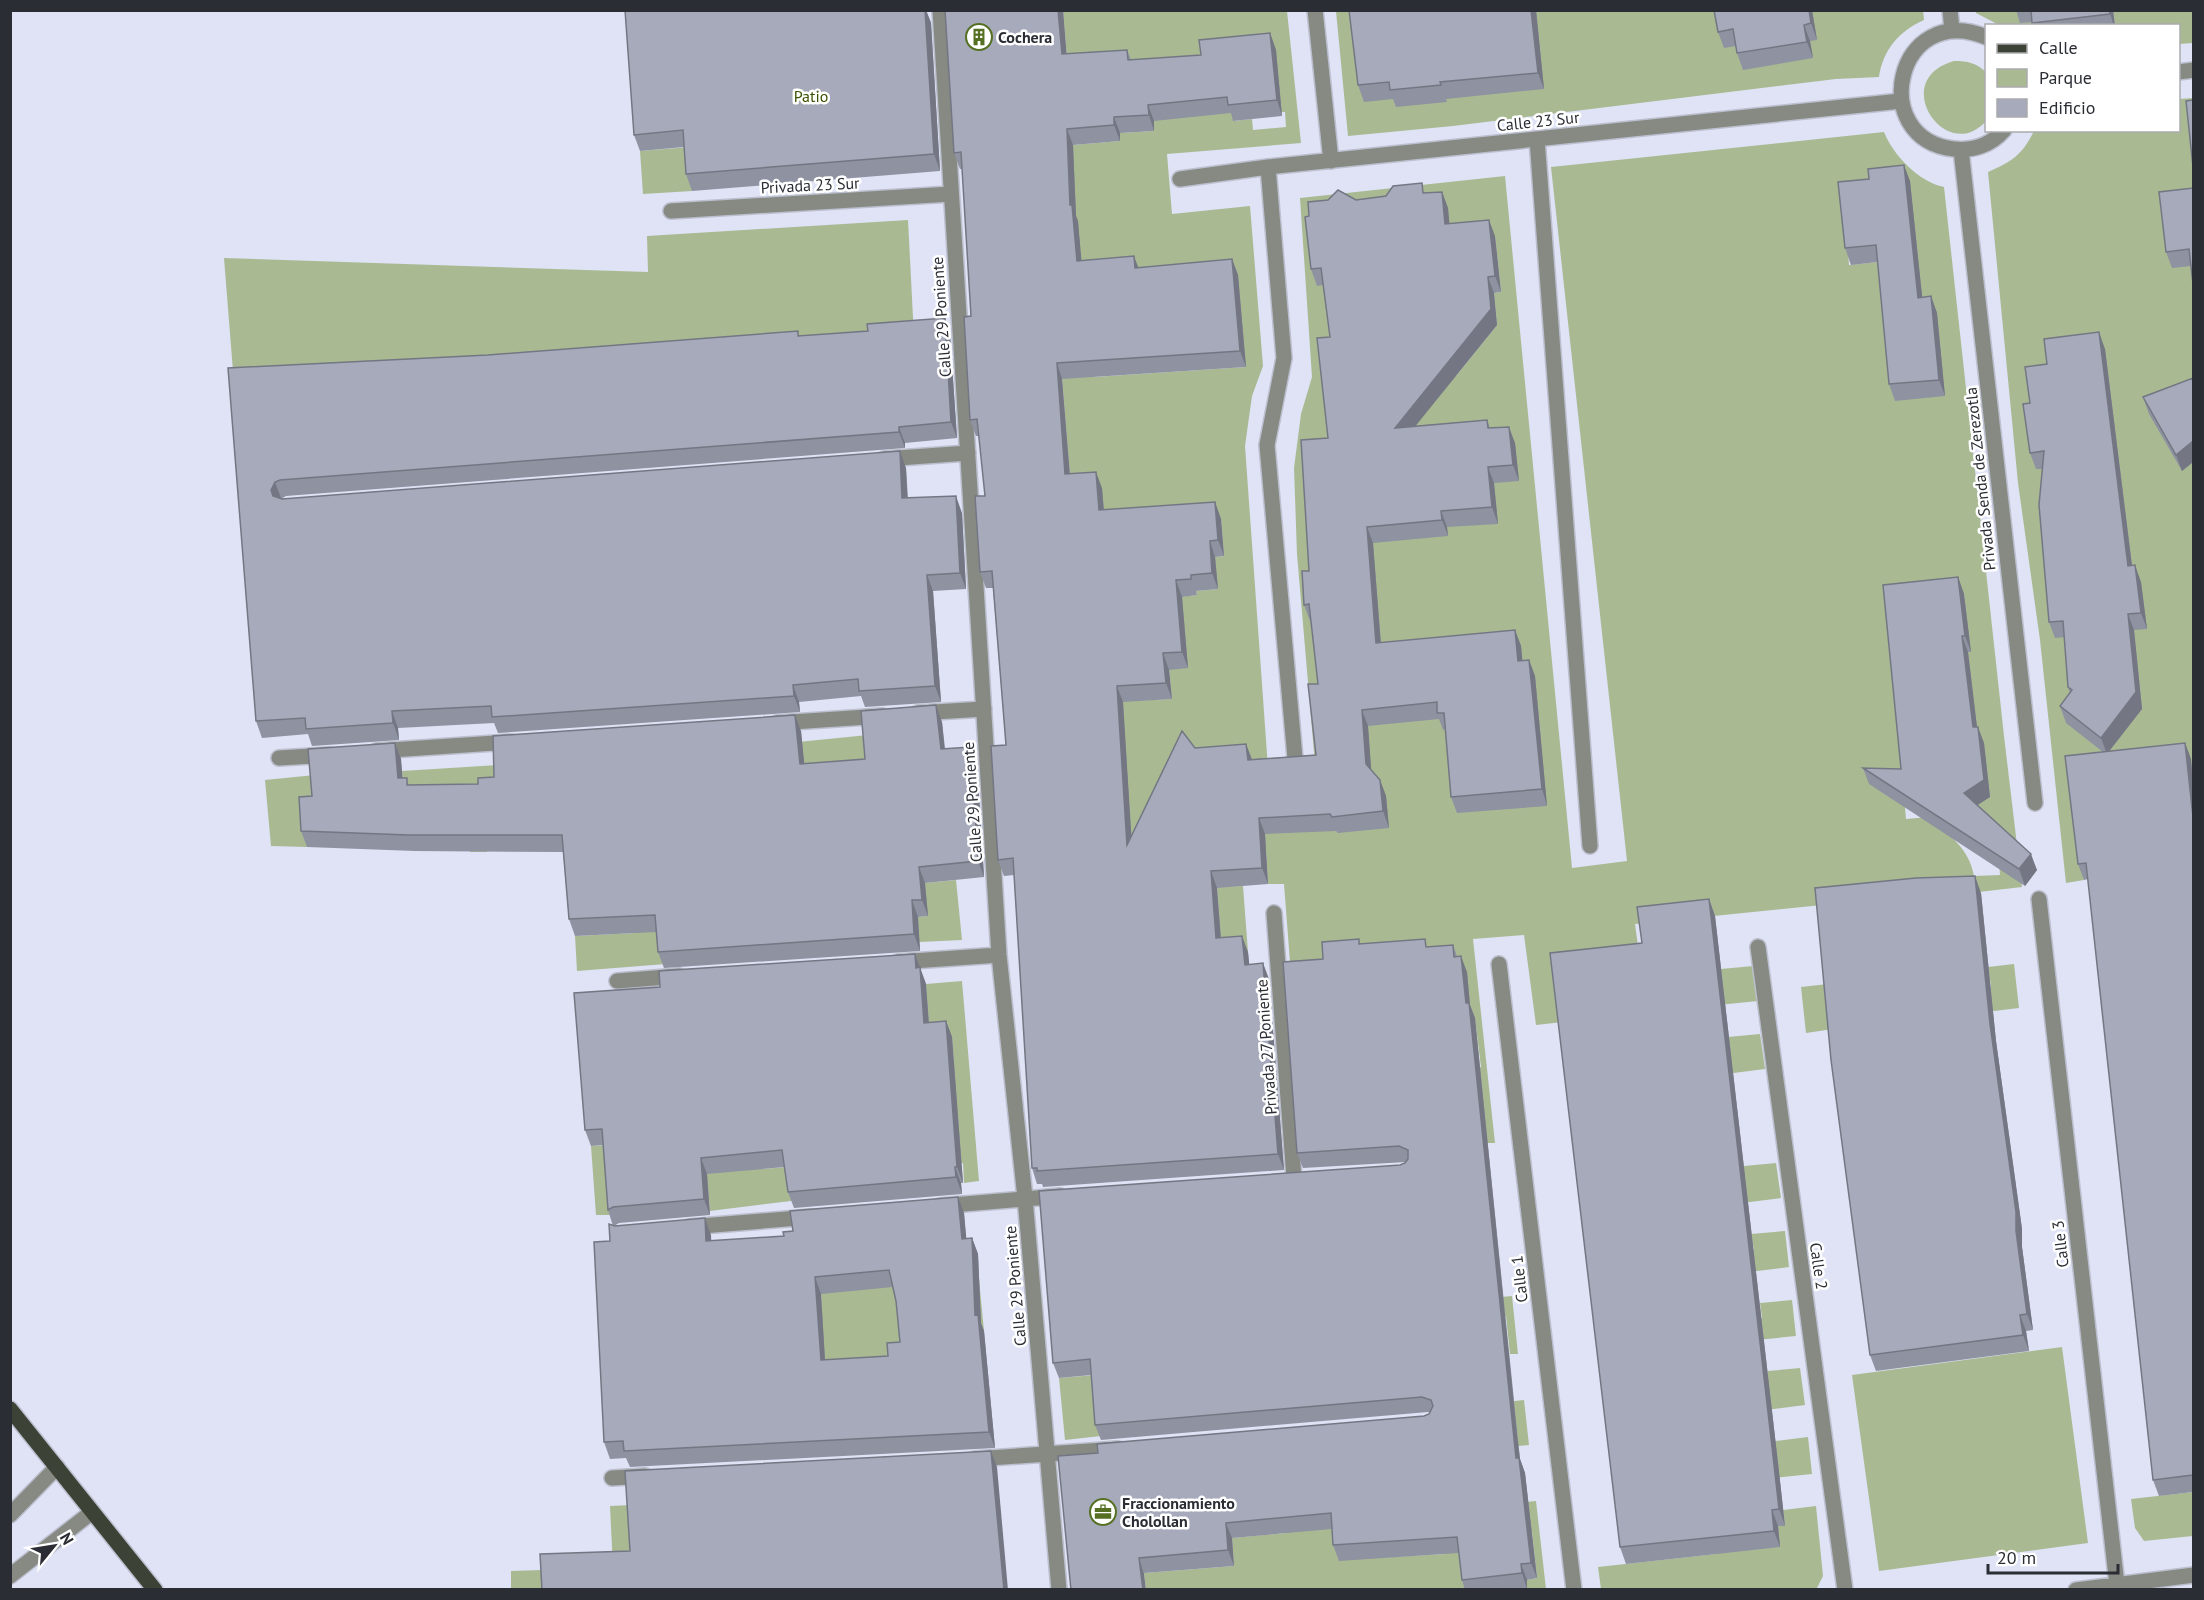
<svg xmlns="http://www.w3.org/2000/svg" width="2204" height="1600" font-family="'PT Sans',sans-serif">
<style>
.green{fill:#a9ba93;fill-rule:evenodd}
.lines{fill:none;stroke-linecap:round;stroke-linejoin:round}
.minor-casing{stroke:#bbbfce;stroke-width:18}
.major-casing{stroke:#bbbfce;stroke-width:18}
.minor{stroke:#868a82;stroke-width:15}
.major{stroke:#3c4235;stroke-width:15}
.wall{fill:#8f92a1;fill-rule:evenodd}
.shaded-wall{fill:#747783}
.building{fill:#a6aabb;stroke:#747783;stroke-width:1.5;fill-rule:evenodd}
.labels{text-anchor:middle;stroke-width:5;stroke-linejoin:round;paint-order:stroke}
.poi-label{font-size:16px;font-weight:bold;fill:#2b2d34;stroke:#fff;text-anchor:start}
.park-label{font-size:16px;fill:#395100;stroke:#fff}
.street-label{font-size:16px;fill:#2b2d34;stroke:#fff}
</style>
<rect width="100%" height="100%" fill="#dfe3f5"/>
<path class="green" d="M1923 10 1924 20C1899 31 1883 50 1879 77L1836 79 1453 126 1348 136 1336 11Z
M1063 11H1287L1301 143 1167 154 1172 214 1250 206 1263 366 1252 396 1245 446 1268 768 1315 764 1297 554 1294 468 1301 414 1312 377 1300 198 1505 176 1572 868 1627 861 1551 167 1884 132C1893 155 1919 182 1944 187L2004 736 2022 887 1970 893 1890 898 1635 924 1638 946 1563 1022 1536 1025 1524 935 1473 939 1495 1143H1487L1468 1068 1481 1067 1475 1019 1297 1053 1284 884H1268L1266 850 1133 843 1102 702 1172 699 1169 670 1168 598 1197 595 1196 591 1218 589 1207 558 1224 556 1221 519 1105 527 1071 490 1059 341 1094 377 1246 367 1083 278 970 228 1073 145 1120 141V133L1154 131 1068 70ZM1278 112H1285L1286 127 1253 130 1252 119 1234 121 1233 113ZM1495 236 1501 292 1494 293 1497 325 1456 376ZM1847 237 1918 258 1849 265ZM1964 594 1970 652 1960 653ZM1903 785 1997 834 2000 875 1974 876C1969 848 1950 836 1929 817L1906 819Z
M1976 11H2019L2036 21V25H1999L1976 13Z
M2113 11H2193V43L2179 44 2178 26 2115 25Z
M1954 61C1968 61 1976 63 1986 72V121C1947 166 1887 80 1954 61Z
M2193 98V783L2190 759 2071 773 2084 880 2066 883 2040 640 2018 483 1988 172C2013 161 2022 155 2034 131L2178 130 2179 99Z
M689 147 692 191 643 194 640 151Z
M908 220 914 337 234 384 224 258 648 272 647 236Z
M868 735 873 792 806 780 778 744Z
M530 763 484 795 487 852H470L469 831 404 795 402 771Z
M315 775 318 812 305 814 307 847 271 846 265 780Z
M956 880 962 940 919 942 918 917 927 916 925 883Z
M1243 886 1248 952 1200 957 1219 914 1217 887Z
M661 925 691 962 577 971 575 936 636 933Z
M2014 964 2019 1008 1986 1012 1991 986 1988 967Z
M1753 966 1758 1001 1718 1005 1721 969Z
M962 981 979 1181 964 1183 963 1163 938 1166 935 1138 959 1136 958 1117 933 1119 855 1088 613 1215H596L591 1146 608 1145 934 1063 954 1062 952 1038 930 1039 926 984Z
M1828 984 1833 1029 1806 1033 1801 987Z
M1760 1034 1765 1069 1726 1074 1728 1037Z
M1776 1163 1781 1198 1742 1203 1744 1166Z
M788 1167 815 1198 710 1211 706 1169H761Z
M1785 1231 1789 1267 1749 1272 1747 1251 1754 1250 1751 1234Z
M870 1236 979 1279 984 1331 949 1334 912 1358 774 1380 822 1315 821 1294Z
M1512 1296 1518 1354H1510L1506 1316 1480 1318 1478 1299Z
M1792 1300 1796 1336 1757 1340 1755 1319 1762 1318 1760 1303Z
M2062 1347 2088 1543 1879 1571 1852 1375Z
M1800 1368 1805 1405 1765 1410 1768 1371Z
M1095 1375 1101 1436 1065 1440 1059 1378Z
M1524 1400 1529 1445 1518 1446 1441 1409Z
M1808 1437 1812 1474 1773 1478 1775 1441Z
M1331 1448 1339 1560 1446 1554 1443 1511 1536 1501 1546 1589H1522L1527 1580 1537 1578 1532 1532 1467 1589H1146L1144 1573 1234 1566 1232 1538 1287 1533Z
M2193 1492V1536L2144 1541 2135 1528 2131 1499Z
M632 1505 637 1578 614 1589 610 1506Z
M1816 1506 1823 1576 1817 1588 1601 1589 1598 1567 1716 1554 1778 1526 1785 1525 1783 1510Z
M542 1570 543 1589 511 1590V1571Z"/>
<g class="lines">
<defs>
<path id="minor" d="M940 10 999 955 1025 1198 1059 1590
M1315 10 1331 161
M1950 10 1952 30
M1986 37C1896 0 1866 139 1954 149 1973 151 1991 145 2004 130
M2178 72 2194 70
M1537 139 1590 846
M1961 150 2035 803
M1268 167 1284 358 1267 445 1295 758
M1180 179 1268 167 1901 101
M671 211 951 194
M884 459 968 453
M918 713 984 709
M777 723 882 716
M376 751 511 742
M279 758 329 755
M2039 899 2117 1585
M1274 913 1294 1178
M1758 947 1845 1590
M898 962 999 955
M1499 964 1574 1590
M617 981 679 976
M940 1206 1060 1196
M689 1227 811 1217
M975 1459 1118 1449
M612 1478 645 1476
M10 1515 57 1467
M10 1576 92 1512
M2076 1590 2194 1575"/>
<path id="major" d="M10 1409 155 1590"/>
</defs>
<use href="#minor" class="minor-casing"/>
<use href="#major" class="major-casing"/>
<use href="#minor" class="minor"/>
<use href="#major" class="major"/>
</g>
<path class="wall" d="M625 10H926L931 23 940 171 692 191 686 174 684 147 640 151 634 135Z
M945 10H1063L1066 54 1127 50 1131 60 1201 55 1270 33 1276 50 1282 116 1233 121 1231 113 1154 121V131L1120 133V141L1073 145 1076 216 1078 221 1081 261 1138 268 1232 259 1238 275 1246 367 1062 379 1070 474 1102 488 1104 510 1215 502 1221 519 1224 556 1215 557 1218 589 1196 591 1197 595 1182 597 1188 668 1169 670 1172 699 1123 702 1131 836 1195 748 1246 744 1252 759 1316 755 1318 684 1311 621H1310L1304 605 1328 438 1330 337 1323 285 1317 286 1311 269 1309 216 1356 200 1442 192 1448 208 1449 224 1495 236 1501 292 1494 293 1497 325 1415 426 1487 420 1490 428 1515 443 1519 481 1494 483 1498 524 1447 527 1448 536 1373 543 1381 643 1515 630 1521 646 1522 661 1529 660 1535 676 1547 806 1457 813 1451 797 1445 729 1443 730 1439 719 1368 726 1371 770 1380 780 1386 796 1389 828 1338 833 1336 831 1265 834 1268 884 1217 888 1221 938 1248 952 1249 964 1269 979 1284 1170 1043 1187 1042 1184H1037L1032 1168 1014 875 1004 876 998 860 1006 745 993 588H986L980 572 985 496 979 436H976L970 420 971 316 962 169H960L954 153Z
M1349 10H1536L1544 89 1446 99 1447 102 1396 107 1393 99 1364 102 1358 85Z
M1714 10H1812L1817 40 1810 41 1813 58 1743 70 1737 53 1736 46 1724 48 1718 32Z
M2016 10H2113L2115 26H2033L2032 22 2020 23Z
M1910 181 1922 297 1931 296 1937 313 1945 396 1895 401 1889 384 1878 262 1851 265 1845 248Z
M2193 188 2191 266 2172 268 2166 252Z
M799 335H950L957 438 905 443V448L286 496 281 499 906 468 908 498 962 513 966 589 933 591 941 702 865 707 861 696 799 702 800 712 498 733 494 723 398 728 399 740 312 746 308 734 262 738 256 721 228 368 488 355Z
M2105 349 2132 565 2141 582 2147 629 2134 630 2142 709 2109 751 2185 743 2191 759 2193 783V1492L2159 1496 2153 1480 2088 879 2084 880 2078 864 2103 752 2066 723 2060 706 2070 693 2068 687 2065 637 2055 638 2049 622 2043 469H2036L2030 453V403L2047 364Z
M2193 378V462L2182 471 2149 414 2143 397Z
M1958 577 1964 594 1971 652H1968L1977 727 1984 743 1990 797 1977 805 2037 870 2025 886 1869 784 1863 768 1901 769Z
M942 722 945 748 977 763 984 877 925 883 928 916 918 917 920 951 664 968 658 952 656 932 575 936 569 919 563 852 415 851 307 847 301 831 312 796 395 743 401 759 402 778 410 785 478 784 494 777 801 731 804 764 865 759Z
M1981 893 1996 1041 2022 1229V1247L2033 1330 2026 1331 2029 1351 1876 1371 1870 1355Z
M1709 899 1715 916 1778 1463 1785 1526H1778L1780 1547 1626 1564 1620 1547 1642 943Z
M1361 944 1428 947 1453 945 1457 956 1467 972 1470 1005 1475 1018 1520 1459 1525 1473 1537 1578 1527 1580V1589L1465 1590 1462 1580 1459 1553 1339 1561 1333 1545 1332 1529 1232 1538 1234 1566 1144 1573 1098 1453 1424 1416 1430 1413 1428 1412 1101 1440 1095 1425 1091 1375 1059 1378 1053 1363 1406 1162 1303 1168 1297 1153 1323 959Z
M915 954 926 984 929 1023 946 1021 952 1037 963 1183H961L962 1194 794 1208 788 1192 785 1167 707 1174 710 1215 619 1223 614 1226 711 1235V1241L784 1236 964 1213 966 1239 972 1238 978 1254 981 1323 984 1331 995 1448 630 1467 626 1458 610 1459 604 1442 613 1226 608 1210 603 1145 591 1146 585 1130 660 987ZM893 1287 896 1301 900 1342 888 1356 825 1360 821 1294Z"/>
<path class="shaded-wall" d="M925 10H926L931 23 940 171 934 154Z
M1058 10H1063L1068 70 1062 54Z
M1531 10H1536L1544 89 1538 73Z
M1809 10H1812L1817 40 1811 23Z
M2109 10H2113L2115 26H2114Z
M1804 25 1810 41 1813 58 1807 42Z
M1270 33 1276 50 1282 116 1277 100Z
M1148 105 1154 121V131L1149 115Z
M1114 117 1120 133V141L1114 125Z
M1067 129 1073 145 1076 216 1078 221 1083 278 1077 261 1070 205Z
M1904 165 1910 181 1924 314 1918 298Z
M1442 192 1448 208 1451 240 1445 224Z
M1489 220 1495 236 1501 292 1495 276Z
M1134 256 1140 272 1135 268Z
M1232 259 1238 275 1246 367 1240 351Z
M1488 277 1494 293 1497 325 1401 444 1395 428Z
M1931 296 1937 313 1945 396 1939 380Z
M945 318 950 335 957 438 951 422Z
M2099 332 2105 349 2134 582 2128 566Z
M1057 363 1062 379 1071 490 1065 474Z
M899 427 905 443V448L899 432Z
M1509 427 1515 443 1519 481 1513 465Z
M2193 441V462L2182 471 2176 455Z
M900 451 906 468 908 514 902 498Z
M1488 467 1494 483 1498 524 1492 507Z
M1096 472 1102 488 1105 527 1099 510Z
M275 482 281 498 277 506 271 490Z
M956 496 962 513 966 589 960 573Z
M1215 502 1221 519 1224 556 1218 540Z
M1441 511 1447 527 1448 536 1442 520Z
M1367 527 1373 543 1382 659 1376 643Z
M1210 541 1215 557 1218 589 1212 573Z
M2135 565 2141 582 2147 629 2141 613Z
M927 575 933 591 941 702 935 686Z
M1958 577 1964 594 1971 652 1965 636Z
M1176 580 1182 597 1188 668 1182 652Z
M2128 614 2134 630 2142 709 2107 754 2101 738Z
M1515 630 1521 646 1524 677 1518 661Z
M1962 636 1968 652 1979 744 1973 727Z
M1163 653 1169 670 1172 699 1166 683Z
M1529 660 1535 676 1547 806 1542 789Z
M793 685 799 702 800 712 794 696Z
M1117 686 1123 702 1133 861 1127 845Z
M936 705 942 722 946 765 941 749Z
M1362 710 1368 726 1372 780 1366 764Z
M392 711 398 728 399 740 393 723Z
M795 715 801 731 806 780 800 764Z
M1978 727 1984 743 1990 797 1970 810 1964 793Z
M395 743 401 759 404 795 398 778Z
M2185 743 2191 759 2193 783V817Z
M1246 744 1252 760H1248Z
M971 747 977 763 984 877 978 861Z
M1380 780 1386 796 1389 828 1383 811Z
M1259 818 1265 834 1268 884 1262 868Z
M2031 854 2037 870 2025 886 2019 869Z
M919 867 925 883 928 916 922 900Z
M1211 871 1217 888 1222 955 1216 938Z
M1975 876 1981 893 1996 1041 2022 1229V1247L2033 1330 2027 1314 2016 1231 1990 1024Z
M1709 899 1715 916 1778 1463 1785 1526 1779 1509Z
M912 900 918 917 920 951 914 934Z
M1242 936 1248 952 1251 981 1245 965Z
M915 954 926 984 930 1039 924 1023 916 968Z
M1461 956 1467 972 1470 1005 1475 1018 1517 1435 1520 1459 1525 1473 1537 1578 1531 1563 1516 1458Z
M1263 963 1269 979 1284 1170 1278 1154Z
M946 1021 952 1037 963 1183 957 1167Z
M701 1158 707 1174 710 1215 704 1199Z
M955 1167 961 1183 962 1194 956 1177Z
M958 1197 964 1213 968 1256 962 1239Z
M705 1218 711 1235 712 1258 706 1241Z
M972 1238 978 1254 981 1323 984 1331 995 1448 989 1432 975 1315Z
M815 1277 821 1294 826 1377 821 1360Z
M2020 1315 2026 1331 2029 1351 2023 1335Z
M991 1451 997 1467 1008 1590H1004Z
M1772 1510 1778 1526 1780 1547 1774 1531Z
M1226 1523 1232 1538 1234 1566 1228 1550Z
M1139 1558 1144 1573 1146 1590H1143Z
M1521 1564 1527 1580V1589L1522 1573Z"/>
<path class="building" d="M625 10H925L934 154 686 174 683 130 634 135Z
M945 10H1058L1062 54 1127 50 1128 60 1201 55 1199 40 1270 33 1277 100 1228 105 1227 97 1148 105 1149 115 1114 117V125L1067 129 1070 205H1072L1077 261 1134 256 1135 268 1232 259 1240 351 1057 363 1065 474 1096 472 1099 510 1215 502 1218 540 1210 541 1212 573 1191 575V579L1176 580 1182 652 1163 653 1166 683 1117 686 1127 845 1182 731 1195 748 1246 744 1248 760 1316 755 1308 684H1318L1309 604 1304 605 1302 571H1309L1301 440 1328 438 1317 338 1330 337 1321 268 1311 269 1305 217 1309 216 1308 202 1328 200 1338 190 1356 200 1386 196 1393 186 1422 183 1423 193 1442 192 1445 224 1489 220 1495 276 1488 277 1491 309 1395 428 1487 420 1488 428 1509 427 1513 465 1488 467 1492 507 1441 511 1442 520 1367 527 1376 643 1515 630 1518 661 1529 660 1542 789 1451 797 1444 713H1437V702L1362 710 1366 764 1380 780 1383 811 1332 817 1330 814 1259 818 1262 868 1211 871 1216 938 1242 936 1245 965 1263 963 1278 1154 1037 1171V1168H1032L1013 858 998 860 991 746 1006 745 992 571 980 572 975 496H985L977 419 970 420 964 317 971 316 961 152 954 153Z
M1349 10H1531L1538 73 1440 82 1441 85 1390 90 1389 82 1358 85Z
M1714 10H1809L1811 23 1804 25 1807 42 1737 53 1733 29 1718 32Z
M2031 10H2109L2110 14 2032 23Z
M2193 100V167L2186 101Z
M1904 165 1918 298 1931 296 1939 380 1889 384 1876 245 1845 248 1838 182 1869 179 1868 169Z
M2193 188V284L2189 249 2166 252 2159 192Z
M945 318 951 422 899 427V432L280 480 275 482 271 490 273 496 282 499 900 451 902 498 956 496 960 573 927 575 935 686 859 691 858 679 793 685 794 696 492 717 491 706 392 711 393 723 306 729 305 718 256 721 228 368 488 355 798 331V336L868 331 867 324Z
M2099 332 2128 566 2135 565 2141 613 2128 614 2136 692 2101 738 2060 706 2072 690 2068 687 2063 621 2049 622 2039 505 2044 451 2030 453 2023 404 2030 403 2025 367 2047 364 2044 339Z
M2193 378V441L2176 455 2143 397Z
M1958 577 1965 636H1962L1973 727H1978L1984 780 1964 793 2031 854 2019 869 1863 768 1901 769 1883 585Z
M936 705 941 749 971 747 978 861 919 867 922 900H912L914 934 658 952 655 915 569 919 562 835H409L301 831 299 797 312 796 308 749 395 743 398 778H407V785L478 784V778L494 777 493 736 795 715 800 764 865 759 861 711Z
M2185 743 2193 817V1475L2153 1480 2086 863 2078 864 2065 756Z
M1975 876 1990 1024 2016 1212V1231L2027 1314 2020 1315 2023 1335 1870 1355 1831 1060 1815 888 1916 878Z
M1709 899 1772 1447 1779 1509 1772 1510 1774 1531 1620 1547 1550 953 1642 943 1637 907Z
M1359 939V944L1425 939 1426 947 1453 945 1454 957 1461 956 1466 1003H1469L1516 1458H1519L1531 1563 1521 1564 1522 1573 1462 1580 1457 1537 1333 1545 1331 1513 1226 1523 1228 1550 1139 1558 1143 1590H1071L1058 1456 1098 1453 1097 1444 1424 1416 1429 1414 1433 1406 1431 1400 1422 1397 1095 1425 1090 1359 1053 1363 1039 1191 1400 1165 1405 1163 1408 1159V1150L1399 1146 1297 1153 1283 962 1323 959 1322 942Z
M915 954 916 968 920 967 924 1023 946 1021 957 1167H955L956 1177 788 1192 782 1150 701 1158 704 1199 613 1207 608 1210 602 1129 585 1130 574 993 660 987 659 971Z
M958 1197 962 1239 972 1238 975 1315 978 1314 989 1432 624 1451 623 1441 604 1442 594 1242 610 1241 609 1224 615 1226 705 1218 706 1241 784 1236 783 1232 793 1231 790 1211ZM889 1270 896 1301 900 1342 887 1343 888 1356 821 1360 815 1277Z
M991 1451 1004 1590H542L540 1554 630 1551 625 1471Z"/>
<defs>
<symbol id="building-ring" viewBox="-11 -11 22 22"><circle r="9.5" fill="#fff" stroke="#557023" stroke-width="1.5"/><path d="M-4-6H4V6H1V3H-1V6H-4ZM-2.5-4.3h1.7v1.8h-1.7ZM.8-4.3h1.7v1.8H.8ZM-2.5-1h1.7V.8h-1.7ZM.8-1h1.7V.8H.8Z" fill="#557023"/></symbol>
<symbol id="office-ring" viewBox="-11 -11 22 22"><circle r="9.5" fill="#fff" stroke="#557023" stroke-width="1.5"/><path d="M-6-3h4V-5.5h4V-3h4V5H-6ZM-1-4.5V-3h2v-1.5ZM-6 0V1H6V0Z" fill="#557023"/></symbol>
</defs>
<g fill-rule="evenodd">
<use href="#building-ring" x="964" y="22" width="30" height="30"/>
<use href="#office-ring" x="1088" y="1497" width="30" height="30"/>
</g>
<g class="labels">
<g class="poi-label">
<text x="998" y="43">Cochera</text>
<text x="1122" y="1509">Fraccionamiento<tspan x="1122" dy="18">Cholollan</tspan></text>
</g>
<g class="park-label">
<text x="811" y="102">Patio</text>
</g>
<g class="street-label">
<text transform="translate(1538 121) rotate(-6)" y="6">Calle 23 Sur</text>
<text transform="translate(810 185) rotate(-3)" y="6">Privada 23 Sur</text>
<text transform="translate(941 317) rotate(-94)" y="6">Calle 29 Poniente</text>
<text transform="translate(1980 479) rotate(-96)" y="6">Privada Senda de Zerezotla</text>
<text transform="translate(972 802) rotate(-94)" y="6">Calle 29 Poniente</text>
<text transform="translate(1266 1047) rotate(-94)" y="6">Privada 27 Poniente</text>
<text transform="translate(2060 1244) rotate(-97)" y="6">Calle 3</text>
<text transform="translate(1819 1266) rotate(82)" y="6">Calle 2</text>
<text transform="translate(1519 1279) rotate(-97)" y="6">Calle 1</text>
<text transform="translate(1015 1286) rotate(-95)" y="6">Calle 29 Poniente</text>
</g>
</g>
<rect width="2204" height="1600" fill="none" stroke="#2b2d34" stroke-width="24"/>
<rect x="1985" y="24" width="195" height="108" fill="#ffffff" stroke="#aaabae" stroke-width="1.5"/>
<rect x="1997" y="44" width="30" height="9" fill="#3c4235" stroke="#aaabae" stroke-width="1.5"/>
<text x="2039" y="54" font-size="18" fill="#2b2d34">Calle</text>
<rect x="1997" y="69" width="30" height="18" fill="#a9ba93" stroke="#aaabae" stroke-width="1.5"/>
<text x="2039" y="84" font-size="18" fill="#2b2d34">Parque</text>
<rect x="1997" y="99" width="30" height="18" fill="#a6aabb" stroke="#aaabae" stroke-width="1.5"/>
<text x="2039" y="114" font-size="18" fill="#2b2d34">Edificio</text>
<g transform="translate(54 1546) rotate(60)" stroke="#ffffff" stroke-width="4.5" paint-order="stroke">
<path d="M0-4.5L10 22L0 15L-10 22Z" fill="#2b2d34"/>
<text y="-9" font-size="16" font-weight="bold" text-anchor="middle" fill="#2b2d34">N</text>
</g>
<path d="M1988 1564v9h130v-9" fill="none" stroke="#2b2d34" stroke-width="3"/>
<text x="1997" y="1564" font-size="18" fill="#2b2d34" stroke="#ffffff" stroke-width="4.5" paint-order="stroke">20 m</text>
</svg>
